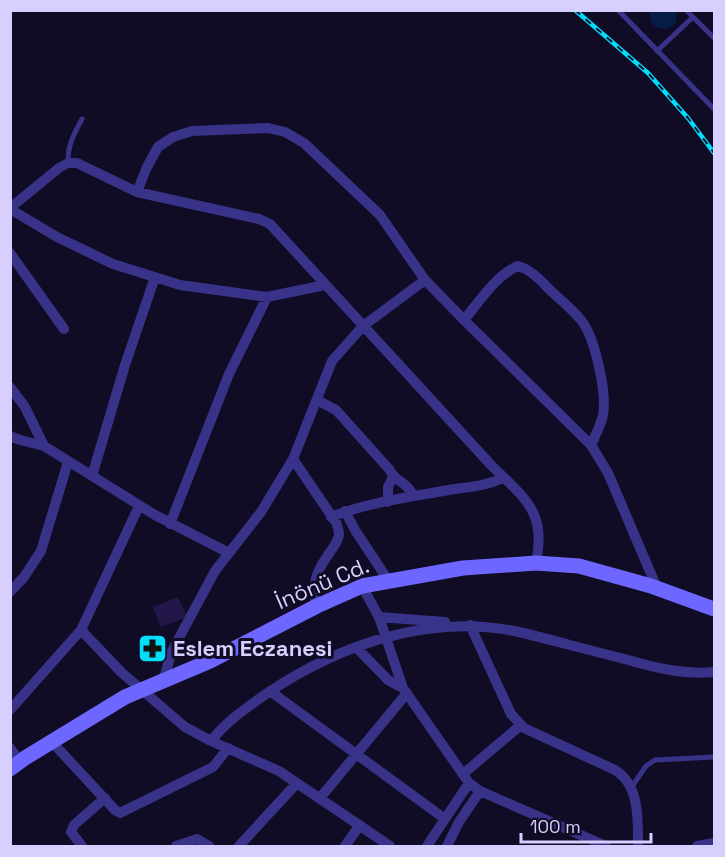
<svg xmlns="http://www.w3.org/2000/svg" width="725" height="857" font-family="'Space Grotesk',sans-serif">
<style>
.water{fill:#051c45}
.building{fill:#221748}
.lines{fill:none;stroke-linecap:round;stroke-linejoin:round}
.lane{stroke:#383388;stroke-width:5}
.street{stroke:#383388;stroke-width:10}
.secondary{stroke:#6e67ff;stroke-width:15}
.rail-casing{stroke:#00defb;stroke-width:4.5}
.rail{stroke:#110c25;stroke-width:2;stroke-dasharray:7;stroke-linecap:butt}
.labels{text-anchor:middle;stroke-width:6;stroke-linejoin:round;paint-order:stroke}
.street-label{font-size:22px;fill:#d7d0ff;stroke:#110c25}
.poi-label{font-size:22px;font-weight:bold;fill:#d7d0ff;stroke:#110c25;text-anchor:start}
</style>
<rect width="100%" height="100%" fill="#110c25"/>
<path class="water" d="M676 11V22C665 35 647 28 650 11Z"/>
<path class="building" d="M178 597 187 617 161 627 153 607Z"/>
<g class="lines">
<path class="lane" d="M618 10 714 109
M686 10 714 38
M657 51 693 17
M68 163C67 146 74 134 82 119
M631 788 646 766 655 760 714 757"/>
<path class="street" d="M137 192 147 167 158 147 173 137 192 131 268 128 285 132 304 143 380 215 425 280 464 320 591 445 608 473 657 588
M10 208 59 168 68 163H77L137 192 259 219 270 224 491 465C524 498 547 511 536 563
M10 209 57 237 113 264 180 285 267 297 325 285
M10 253 64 329
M464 320C479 302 496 275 518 266 532 270 541 281 551 291 561 300 573 310 581 320 595 337 607 393 603 415 601 425 595 436 591 445
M10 387 25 407 44 446 155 515 229 553
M317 400 336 410 389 469C395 482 409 483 413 496
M10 436 20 440 44 446
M293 459 337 524C337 527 339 530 339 534 339 541 332 549 328 555 317 570 310 588 317 606
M92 476 125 365 155 277
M388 502V487L393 477
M345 511 355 530 388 580
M331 517C369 502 410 497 449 490 468 487 486 486 503 478
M170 524 229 374 267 297
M362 586 379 617 403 688 469 783 480 791 606 846
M10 592 24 577 41 551 68 462
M379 617 445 622
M470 625 511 714 524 728 615 770C640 785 638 821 638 846
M81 630 121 672 185 727 211 741 279 771 390 846
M356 647 388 680 403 688
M163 681 172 651 215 571 261 512 293 459 332 361 363 326 425 280
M270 691 445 819
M10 710 81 630 139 506
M211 741C227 721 246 708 266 694 340 644 430 613 519 632 553 640 587 650 621 658 652 667 682 675 714 672
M52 742 115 810 120 813 213 767 228 748
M10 748 20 761
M463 774 521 725
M320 798 407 693
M82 846 71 832 74 825 105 798
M176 846 197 839 209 846
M239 846 297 783
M345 846 360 825
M427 846 469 783
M447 846 459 822 480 791
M697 846 714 843"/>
<path class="secondary" d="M10 769 25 758 125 697 210 661 317 606 362 586 463 568 536 563 579 566 651 586 714 609"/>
<defs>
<path id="rail" d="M575 10 648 73 688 118 714 153"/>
</defs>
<use href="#rail" class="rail-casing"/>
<use href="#rail" class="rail"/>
</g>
<defs>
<symbol id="pharmacy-square" viewBox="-11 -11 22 22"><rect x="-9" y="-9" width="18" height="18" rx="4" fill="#00defb" stroke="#110c25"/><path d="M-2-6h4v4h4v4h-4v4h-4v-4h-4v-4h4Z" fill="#111"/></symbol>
</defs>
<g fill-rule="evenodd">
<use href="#pharmacy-square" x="136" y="632" width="33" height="33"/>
</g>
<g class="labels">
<g class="street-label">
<text transform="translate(322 583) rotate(-23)" y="8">İnönü Cd.</text>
</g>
<g class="poi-label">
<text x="173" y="656">Eslem Eczanesi</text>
</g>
</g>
<rect width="725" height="857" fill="none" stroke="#d7d0ff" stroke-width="24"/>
<path d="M521 833v9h130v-9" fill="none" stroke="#d7d0ff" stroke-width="3"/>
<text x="530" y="833" font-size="18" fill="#d7d0ff" stroke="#110c25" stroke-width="4.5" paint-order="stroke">100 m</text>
</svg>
